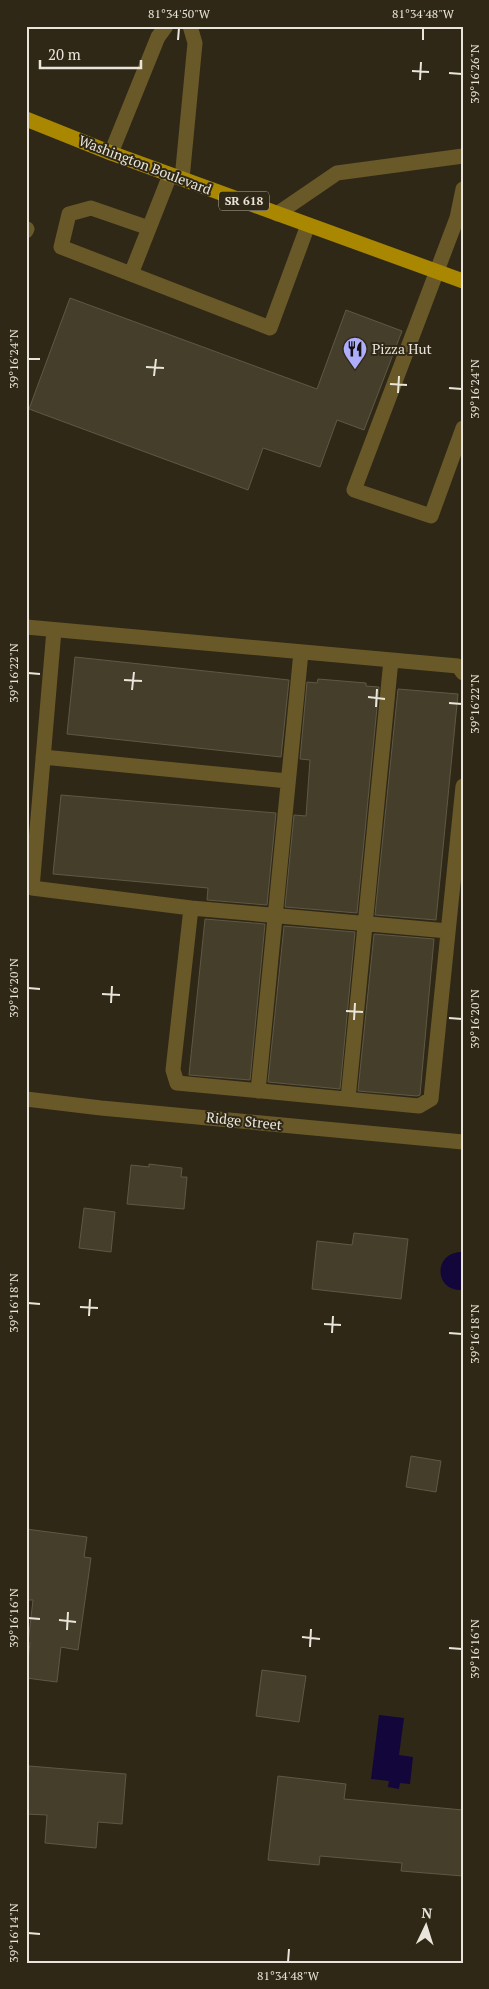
<svg xmlns="http://www.w3.org/2000/svg" width="489" height="1989" font-family="'PT Serif',serif">
<style>
.water{fill:#13063b}
.building{fill:#443e2b;stroke:#5f5844}
.lines{fill:none;stroke-linecap:round;stroke-linejoin:round}
.minor{stroke:#695929;stroke-width:15}
.major{stroke:#a98700;stroke-width:15}
.ticks{fill:none;stroke:#e9e5da;stroke-width:2}
.labels{text-anchor:middle;stroke-width:4;stroke-linejoin:round;paint-order:stroke}
.shield{fill:#2f2816;stroke:#b1ac9f;stroke-width:1}
.shield-label{font-size:12px;font-weight:bold;fill:#e9e5da}
.street-label{font-size:14px;fill:#e9e5da;stroke:#2f2816}
.poi-label{font-size:14px;fill:#e9e5da;stroke:#2f2816;text-anchor:start}
.neatline{fill:none;stroke:#e9e5da;stroke-width:2}
.ticks-label{font-size:12px;text-anchor:middle;fill:#e9e5da}
</style>
<rect width="100%" height="100%" fill="#2f2816"/>
<path class="water" d="M463 1252V1290C433 1292 433 1251 463 1252Z
M379 1715 404 1718 399 1755 413 1757 410 1784 400 1783 399 1789 388 1787 389 1781 371 1779Z"/>
<path class="building" d="M70 298 317 389 346 310 402 331 364 430 337 420 320 467 263 448 248 490 29 409Z
M75 657 289 680 281 757 67 734Z
M318 679 366 683V686L379 687 357 913 285 907 294 815 306 816 310 760 300 759 307 682 317 683Z
M398 689 458 694 436 920 375 915Z
M61 795 276 813 267 905 207 900 208 888 53 874Z
M205 919 265 924 250 1080 189 1075Z
M284 926 355 932 340 1089 268 1082Z
M374 934 434 939 420 1095 417 1096 358 1091Z
M149 1164 182 1168 181 1177H187L184 1209 127 1204 131 1165 149 1167Z
M84 1208 115 1212 111 1252 79 1248Z
M354 1233 408 1239 401 1299 312 1289 317 1241 352 1245Z
M411 1456 441 1461 436 1492 406 1487Z
M26 1529 87 1537 84 1557 91 1558 78 1650 61 1647 57 1682 26 1678 30 1643H28L33 1600H26Z
M262 1670 306 1676 299 1722 256 1716Z
M29 1766 126 1774 122 1824 98 1822 96 1848 45 1843 47 1815 26 1814Z
M278 1776 346 1784 344 1799 463 1810V1876L401 1871 402 1863 320 1856 319 1865 268 1860Z"/>
<g class="lines">
<path class="minor" d="M111 153 158 37 166 26
M170 175 131 274 270 328 308 225
M182 179 195 43 190 26
M463 189 457 218 354 490 431 516 463 428
M277 214 337 173 463 156
M26 231 27 229
M131 274 61 247 69 214 91 208 149 228
M26 627 458 666 463 673
M54 630 32 888 191 908 448 931
M43 757 288 781
M191 908 173 1070 177 1083 419 1106 431 1099 463 786
M258 1091 301 652
M26 1099 101 1108 463 1142
M348 1099 391 660"/>
<path class="major" d="M26 119 111 153 463 281"/>
</g>
<path class="ticks" d="M178 40 179 28M423 40V28M412 71 429 72M449 73 462 74M420 80 421 62M28 359H40M146 367 164 368M154 376 156 359M390 384 407 385M449 388 462 389M398 393 399 376M28 673 40 674M124 680 142 681M132 690 134 672M368 697 385 699M449 703 462 704M376 707 377 689M28 988 40 989M102 994 120 995M111 1003 112 986M346 1011 363 1012M449 1018 462 1019M354 1020 355 1003M28 1303 40 1304M80 1307 98 1308M89 1316 90 1299M324 1324 341 1325M332 1333 333 1316M449 1333 462 1334M28 1618 40 1619M59 1620 76 1622M67 1630 68 1612M302 1637 320 1639M310 1647 311 1629M449 1648 462 1649M28 1933 40 1934M288 1962 289 1949"/>
<defs>
<symbol id="restaurant-pin" viewBox="-11 -11 22 30"><path d="M0 17L-7.5 6A9.5 9.5 0 1 1 7.5 6Z" fill="#afaefa" stroke="#2f2816"/><path d="M-5-6h1v4h1v-4h1v4h1v-4h1v5L-1.5 .5V6h-2V.5L-5-1ZM5-6V6H3V1.5H1.5Q1.5-4 5-6Z" fill="#111"/></symbol>
</defs>
<g fill-rule="evenodd">
<use href="#restaurant-pin" x="341" y="335" width="28" height="38"/>
</g>
<g class="labels">
<rect class="shield" x="219" y="191.5" width="50" height="19" rx="4"/>
<g class="shield-label">
<text x="244" y="205">SR 618</text>
</g>
<g class="street-label">
<text transform="translate(145 165) rotate(21)" y="5">Washington Boulevard</text>
<text transform="translate(244 1121) rotate(6)" y="5">Ridge Street</text>
</g>
<g class="poi-label">
<text x="372" y="354">Pizza Hut</text>
</g>
</g>
<rect width="489" height="1989" fill="none" stroke="#2f2816" stroke-width="55"/>
<g transform="translate(426 1926) rotate(4)" stroke="#2f2816" stroke-width="4" paint-order="stroke">
<path d="M0-4L9 19L0 12L-9 19Z" fill="#e9e5da"/>
<text y="-8" font-size="14" font-weight="bold" text-anchor="middle" fill="#e9e5da">N</text>
</g>
<path d="M40 60v8h101v-8" fill="none" stroke="#e9e5da" stroke-width="2.5"/>
<text x="48" y="60" font-size="15" fill="#e9e5da" stroke="#2f2816" stroke-width="4" paint-order="stroke">20 m</text>
<rect x="28" y="28" width="434" height="1934" class="neatline"/>
<g class="ticks-label">
<text x="179" y="18">81°34'50"W</text>
<text x="423" y="18">81°34'48"W</text>
<text transform="translate(475 74) rotate(-90)" y="4">39°16'26"N</text>
<text transform="translate(14 359) rotate(-90)" y="4">39°16'24"N</text>
<text transform="translate(475 389) rotate(-90)" y="4">39°16'24"N</text>
<text transform="translate(14 673) rotate(-90)" y="4">39°16'22"N</text>
<text transform="translate(475 704) rotate(-90)" y="4">39°16'22"N</text>
<text transform="translate(14 988) rotate(-90)" y="4">39°16'20"N</text>
<text transform="translate(475 1019) rotate(-90)" y="4">39°16'20"N</text>
<text transform="translate(14 1303) rotate(-90)" y="4">39°16'18"N</text>
<text transform="translate(475 1334) rotate(-90)" y="4">39°16'18"N</text>
<text transform="translate(14 1618) rotate(-90)" y="4">39°16'16"N</text>
<text transform="translate(475 1649) rotate(-90)" y="4">39°16'16"N</text>
<text transform="translate(14 1933) rotate(-90)" y="4">39°16'14"N</text>
<text x="288" y="1980">81°34'48"W</text>
</g>
</svg>
